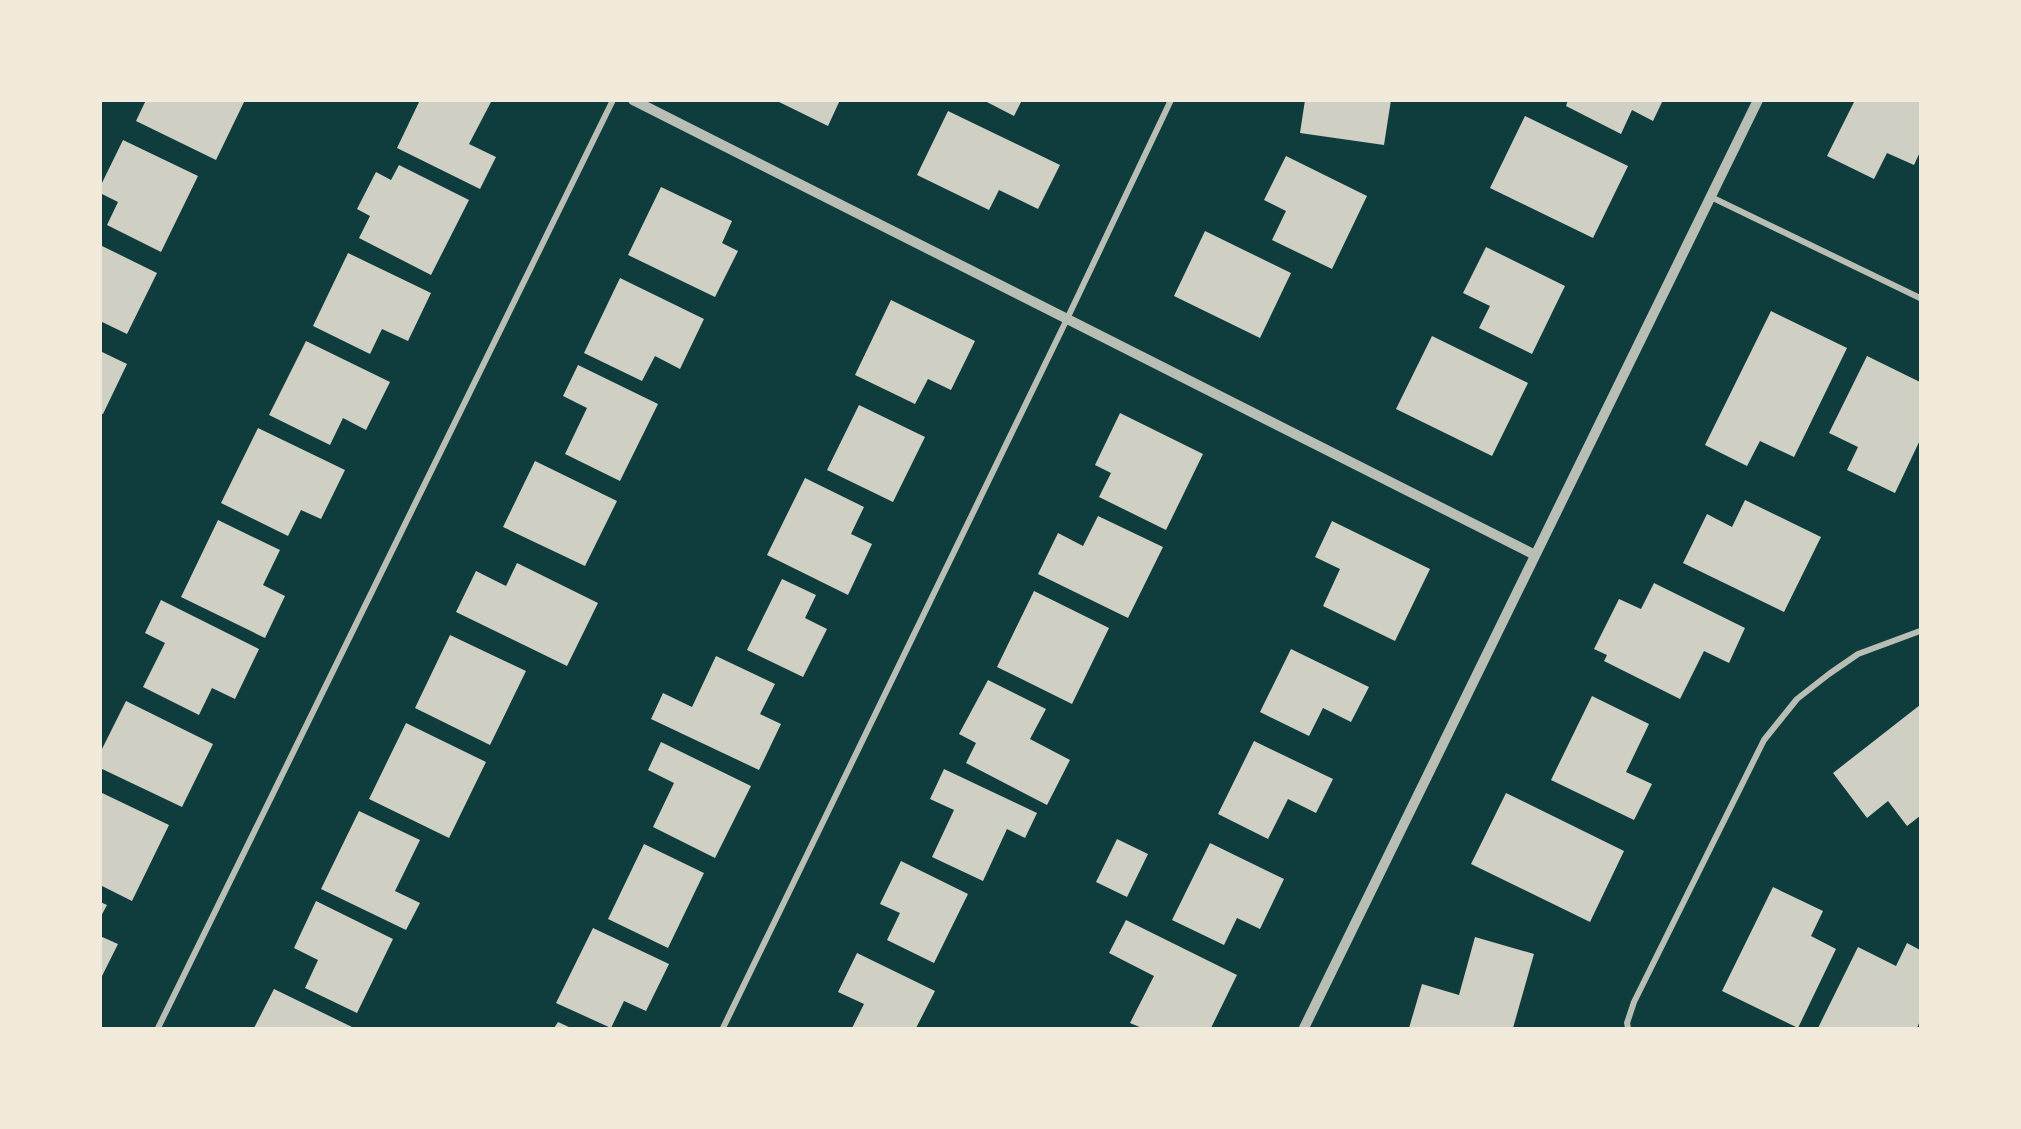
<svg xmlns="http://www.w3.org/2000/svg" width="2021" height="1129" font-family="'Alegreya Sans',sans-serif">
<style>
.building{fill:#cfcfc3}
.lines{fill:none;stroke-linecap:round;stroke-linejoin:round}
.minor{stroke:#b8beb3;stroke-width:6}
.tertiary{stroke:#b8beb3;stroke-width:10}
</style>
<rect width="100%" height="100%" fill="#0f3d3e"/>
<path class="building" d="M146 100H245L216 160 136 121Z
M420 100 491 102 469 144 496 157 480 189 397 148Z
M775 100H840L828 126Z
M983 100H1022L1014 116Z
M1305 100H1391L1384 145 1300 133Z
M1568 100H1663L1653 121 1632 110 1621 134 1566 106Z
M1855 100H1920V152L1914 165 1887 153 1874 179 1827 156Z
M948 111 1060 165 1038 209 999 190 989 210 917 175Z
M1525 116 1628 166 1593 238 1490 188Z
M123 140 198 176 161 252 107 225 118 202 100 193V187Z
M1286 156 1367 196 1332 269 1272 240 1286 211 1264 200Z
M399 165 469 200 431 275 359 238 370 216 357 209 376 172 391 180Z
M661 187 732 221 722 243 738 251 715 297 628 255Z
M1205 231 1291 273 1260 338 1174 296Z
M100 245 157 273 127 334 100 321Z
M1486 247 1565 286 1532 354 1479 328 1490 306 1463 293Z
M348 253 431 293 408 341 382 329 370 354 313 326Z
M620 278 704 319 680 369 655 356 642 381 584 353Z
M891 300 975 341 951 390 928 379 915 404 855 375Z
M1771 311 1847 348 1794 457 1760 441 1747 466 1705 445Z
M1432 336 1528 383 1492 456 1396 409Z
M306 341 390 382 366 430 343 418 330 445 269 415Z
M100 351 127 364 103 414 100 413Z
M1867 356 1920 382V440L1895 493 1847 470 1858 447 1829 433Z
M578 365 658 404 620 481 565 454 587 408 563 396Z
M859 405 925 437 893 502 827 470Z
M1120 413 1203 454 1166 530 1099 497 1111 473 1095 465Z
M258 428 345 470 321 519 301 510 288 536 221 503Z
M535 461 617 501 585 566 503 527Z
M805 478 864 507 851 534 872 544 848 595 767 555Z
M1745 500 1821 537 1784 612 1683 563 1707 514 1732 527Z
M1098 516 1163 547 1128 618 1038 574 1058 533 1083 546Z
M218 520 280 550 263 585 285 596 265 638 181 597Z
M1332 521 1430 569 1395 641 1323 606 1340 569 1315 557Z
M517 563 598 603 567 666 456 612 476 571 506 586Z
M782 579 816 595 805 618 827 629 803 677 747 650Z
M1654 583 1745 628 1729 663 1704 651 1680 699 1604 661 1607 655 1594 649 1619 599 1641 609Z
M1034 591 1109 628 1072 704 997 667Z
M161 600 259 649 235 699 212 688 199 715 143 687 165 643 145 633Z
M450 635 526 671 490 745 415 708Z
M1291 649 1369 687 1351 722 1323 708 1309 736 1260 712Z
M716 656 775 684 760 714 781 724 759 770 651 719 663 693 692 707Z
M988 680 1046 709 1030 739 1070 760 1047 805 966 763 976 743 959 734Z
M1592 696 1649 724 1626 772 1652 784 1634 820 1551 780Z
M126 701 213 744 182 807 100 768V753Z
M1920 705V816L1907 826 1888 801 1867 818 1833 773Z
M406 723 486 762 449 838 369 799Z
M1254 741 1333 779 1316 813 1288 799 1268 839 1218 814Z
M661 742 751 786 715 858 653 827 674 783 648 770Z
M944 769 1037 813 1025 838 1007 829 983 881 932 857 954 810 930 799Z
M100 792 169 825 132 901 100 885Z
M1506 793 1624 851 1590 922 1471 864Z
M359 811 420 840 395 891 420 903 406 930 321 889Z
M1117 839 1148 854 1127 897 1096 882Z
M1210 843 1284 879 1260 929 1237 918 1224 945 1172 920Z
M644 844 704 873 668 948 608 919Z
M901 861 968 894 934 963 887 940 900 913 880 904Z
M1773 887 1823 911 1811 936 1836 949 1798 1028 1722 991Z
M316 901 393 939 357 1013 305 988 318 960 294 948Z
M100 902 107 905 100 918Z
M1126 920 1237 975 1211 1028H1142L1130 1023 1154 976 1109 953Z
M593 928 669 964 646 1011 624 1001 611 1028 556 1003Z
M100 936 118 944 100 980Z
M1475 937 1534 954 1513 1028H1409L1422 984 1459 995Z
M1907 943 1920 950V1021L1917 1028H1818L1858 947 1896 966Z
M857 953 935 991 916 1028H852L864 1004 838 992Z
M274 989 354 1028H254Z
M558 1022 571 1028H554Z"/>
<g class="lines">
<path class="minor" d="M1711 197 1920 298
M158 1028 613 100
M723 1028 1067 319 1171 100
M1628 1028 1627 1023 1634 1002 1764 740 1797 699 1829 674 1858 654 1920 631"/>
<path class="tertiary" d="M633 100 1535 555
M1304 1028 1758 100"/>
</g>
<rect width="2021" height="1129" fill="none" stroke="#f1e9da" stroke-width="204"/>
</svg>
